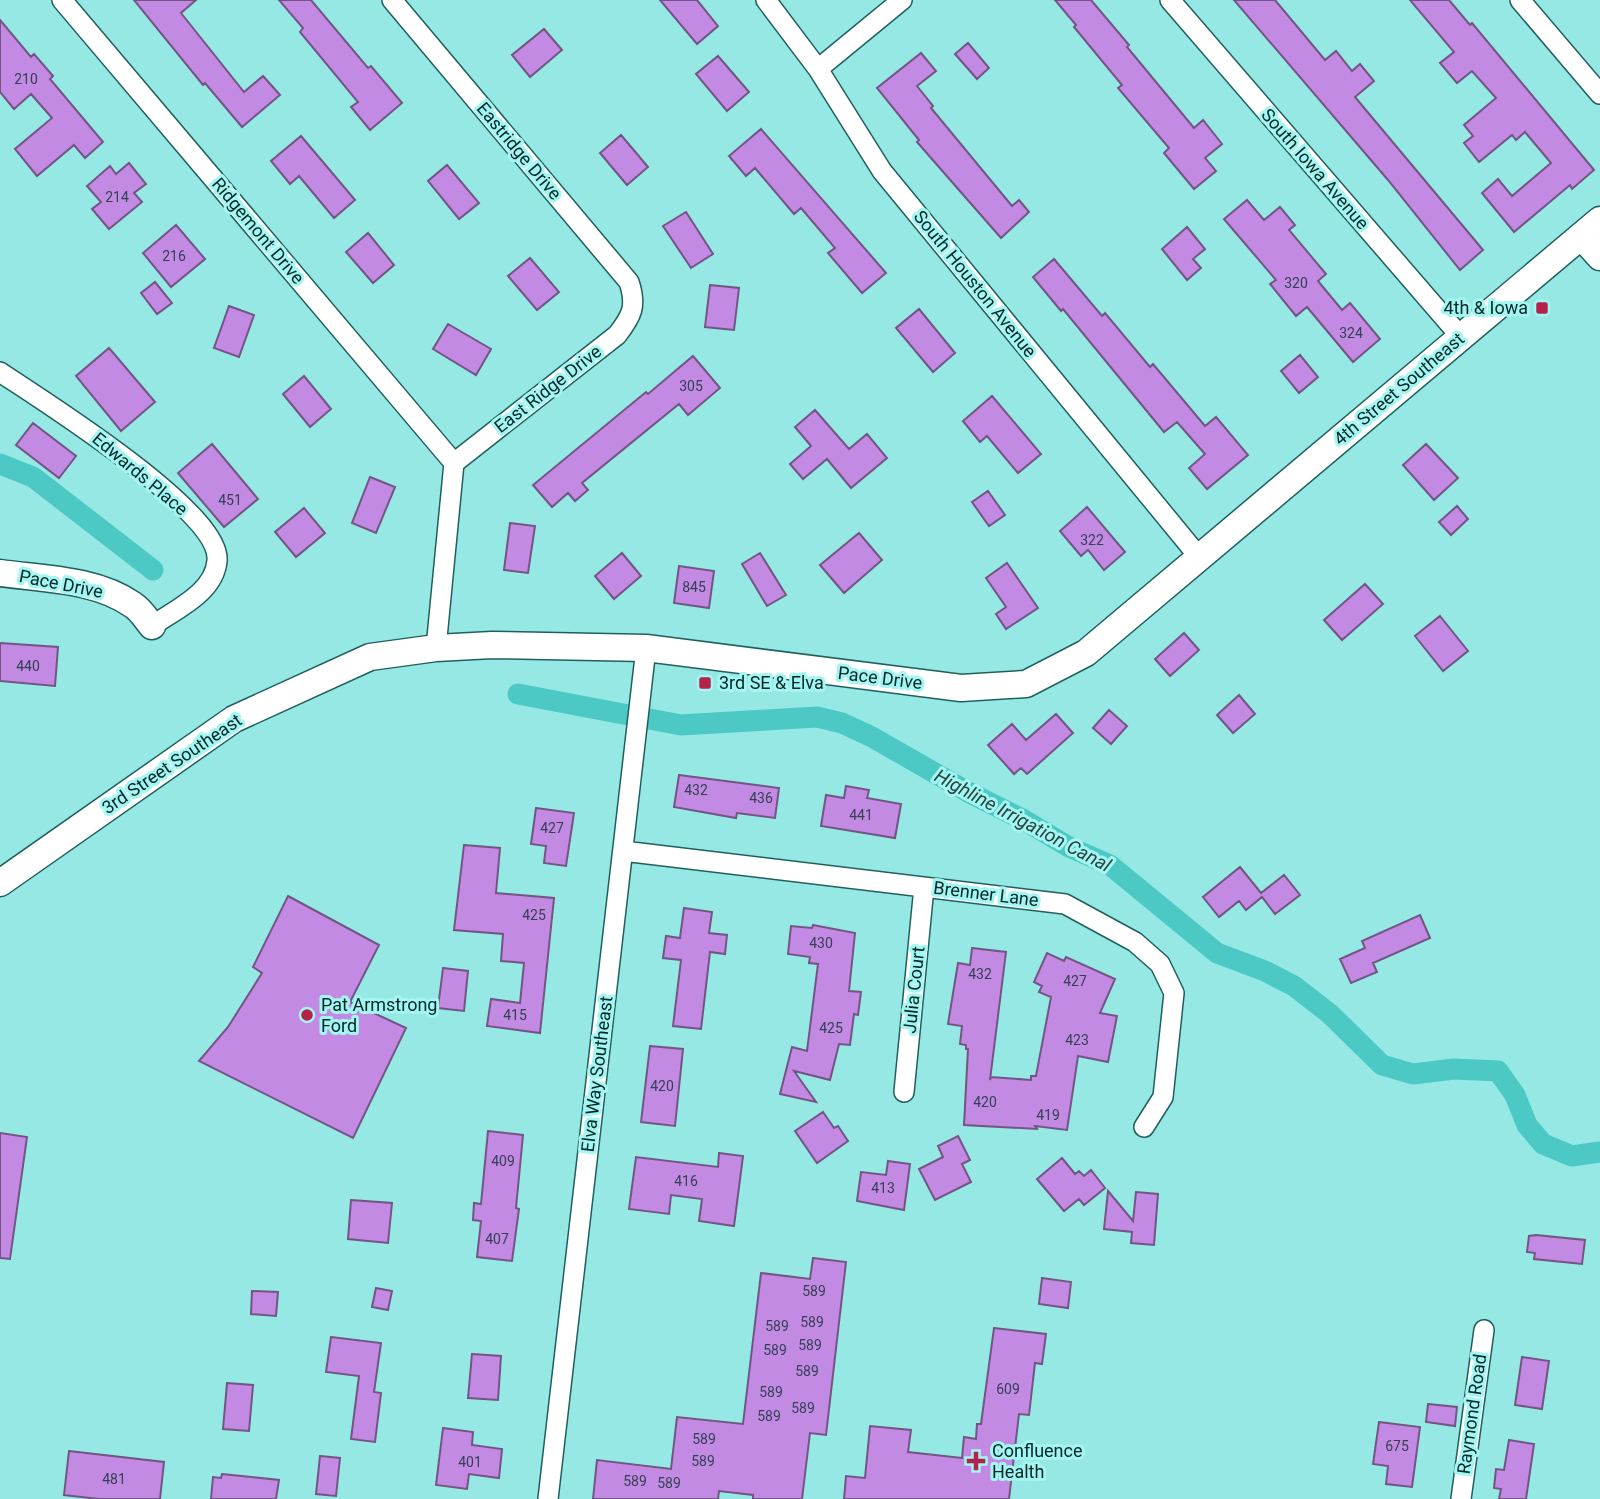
<svg xmlns="http://www.w3.org/2000/svg" width="1600" height="1499" font-family="Roboto,sans-serif">
<style>
.lines{fill:none;stroke-linecap:round;stroke-linejoin:round}
.canal{stroke:#4cc8c5;stroke-width:21}
.building{fill:#c28ae2;stroke:#735584;stroke-width:2}
.street-casing{stroke:#1f605e;stroke-width:22}
.secondary-casing{stroke:#1f605e;stroke-width:29}
.street{stroke:#fff;stroke-width:19}
.secondary{stroke:#fff;stroke-width:26}
.poi-dot{fill:#b42248;stroke:#a3f6f2;stroke-width:2.5}
.labels{text-anchor:middle;stroke-width:6;stroke-linejoin:round;paint-order:stroke}
.number-label{font-size:14px;fill:#334056}
.street-label{font-size:18px;fill:#032827;stroke:#a3f6f2}
.poi-label{font-size:18px;fill:#032827;stroke:#a3f6f2;text-anchor:start}
.water-label{font-size:19px;font-style:italic;fill:#264241;stroke:#a3f6f2}
</style>
<rect width="100%" height="100%" fill="#96e8e5"/>
<g class="lines">
<path class="canal" d="M0 464 33 477 153 570
M518 694 681 725 817 717 842 723 872 737 968 792 1024 820 1069 847 1110 865 1217 953 1265 971 1294 986 1330 1014 1382 1065 1413 1074 1454 1069 1498 1071 1515 1095 1527 1125 1543 1144 1572 1156 1600 1152"/>
</g>
<path class="building" d="M134 0H196L181 13 244 92 263 76 280 95 242 127 205 83 203 85Z
M279 0H311L368 68 371 66 402 103 370 130 351 107 358 102 300 32 303 28Z
M660 0H697L718 26 697 44Z
M1055 0H1091L1129 45 1127 47 1194 128 1203 120 1222 144 1205 158 1216 171 1194 189 1164 153 1169 148 1118 88 1122 85 1074 27 1076 25Z
M1234 0H1275L1325 60 1336 51 1352 71 1360 64 1374 81 1355 97 1483 250 1460 270 1388 180Z
M1410 0H1449L1470 25 1472 23 1594 170 1572 189 1570 185 1514 232 1482 193 1498 179 1512 196 1551 163 1525 132 1516 140 1512 135 1479 162 1464 143 1473 136 1464 125 1496 98 1472 71 1457 83 1440 63 1454 52Z
M0 20 31 57 34 54 53 76 50 79 103 142 85 158 74 145 37 176 15 149 52 118 31 94 14 109 0 92Z
M544 29 562 50 530 77 512 55Z
M968 43 989 68 977 79 955 54Z
M921 53 936 71 917 86 933 106 931 108 1012 206 1019 200 1029 212 1001 238 917 142 919 140 877 88Z
M718 56 749 92 727 111 696 74Z
M761 129 886 273 862 293 828 253 835 248 801 208 794 214 755 168 746 176 729 156Z
M621 135 648 167 627 185 600 153Z
M301 136 355 200 334 218 299 176 290 184 271 161Z
M129 163 146 184 134 193 142 202 109 229 92 209 101 202 87 186 110 166 116 174Z
M447 165 479 203 459 219 428 181Z
M1247 200 1264 220 1280 207 1295 225 1289 230 1326 274 1318 281 1342 310 1350 303 1380 339 1353 362 1307 307 1296 316 1270 284 1276 280 1224 219Z
M686 212 713 254 691 268 663 226Z
M176 225 205 259 171 287 143 253Z
M1187 227 1205 249 1193 259 1201 268 1187 280 1162 249Z
M368 233 394 265 373 283 346 252Z
M530 258 559 292 537 310 508 276Z
M1054 259 1102 316 1105 313 1150 367 1153 364 1205 426 1216 417 1248 455 1207 489 1189 468 1205 454 1177 422 1164 432 1063 309 1061 311 1033 277Z
M155 282 172 303 157 314 141 293Z
M710 285 739 288 734 330 705 327Z
M229 306 254 315 239 357 214 348Z
M919 309 955 353 933 372 896 328Z
M448 324 491 349 476 375 433 349Z
M109 348 155 402 121 431 76 376Z
M1300 355 1318 377 1299 393 1281 371Z
M693 356 720 388 688 415 679 404 582 483 588 490 575 501 568 493 552 507 533 485 646 392 648 394Z
M304 376 331 409 310 427 283 394Z
M992 396 1041 454 1018 473 987 436 980 442 963 421Z
M815 410 849 449 867 434 887 458 851 488 827 459 803 479 790 464 811 446 795 427Z
M33 423 76 456 59 478 16 445Z
M212 444 258 499 224 527 178 473Z
M1426 444 1458 478 1434 500 1403 465Z
M370 477 395 487 376 533 352 523Z
M988 491 1005 515 989 526 972 502Z
M1457 506 1468 519 1451 535 1439 522Z
M1087 507 1125 552 1104 570 1088 550 1081 556 1060 531Z
M304 508 325 533 296 557 275 532Z
M510 523 535 526 528 573 504 570Z
M859 533 882 560 844 593 820 565Z
M622 553 641 576 614 599 595 576Z
M760 553 786 595 767 606 742 564Z
M1007 563 1038 608 1006 629 996 614 1006 607 986 578Z
M679 566 714 571 709 608 674 603Z
M1365 584 1383 604 1342 640 1324 620Z
M1440 616 1468 651 1443 671 1415 636Z
M1184 633 1199 650 1170 676 1155 659Z
M0 643 58 647 55 686 0 681Z
M1239 695 1255 714 1233 733 1217 715Z
M1109 710 1127 726 1111 744 1093 728Z
M1056 714 1073 733 1027 774 1021 768 1014 774 988 745 1012 724 1026 740Z
M679 775 779 788 775 818 737 813 736 818 674 807Z
M846 786 869 790 867 798 901 804 895 838 821 826 826 795 844 798Z
M536 808 574 813 566 866 544 863 546 846 531 844Z
M464 845 500 848 496 893 554 898 540 1033 487 1026 491 999 520 1003 524 963 501 961 503 934 454 930Z
M1240 867 1261 893 1284 875 1300 895 1275 914 1262 897 1246 910 1239 901 1219 917 1203 897Z
M288 896 379 945 350 1002 406 1028 353 1138 199 1061 228 1027 262 973 253 967Z
M684 908 712 912 709 933 727 935 725 954 710 952 701 1029 673 1026 681 960 663 958 666 936 680 938Z
M1420 915 1430 938 1373 963 1377 972 1351 983 1340 959 1365 948 1362 941Z
M813 925 855 933 849 991 861 992 858 1015 854 1014 850 1045 839 1044 830 1080 794 1071 816 1102 780 1094 792 1047 807 1051 818 964 809 963 810 957 788 954 791 926 812 928Z
M972 948 1006 952 990 1080 991 1077 1031 1080V1076H1036L1051 997 1039 992 1042 986 1034 982 1047 953 1064 961 1066 957 1115 979 1100 1013 1117 1016 1108 1062 1078 1056 1067 1130 1035 1126 1037 1129 964 1125 968 1049H966V1045L960 1044 962 1026 948 1024 958 963 970 965Z
M443 968 468 971 464 1011 438 1008Z
M650 1046 683 1049 675 1126 641 1122Z
M823 1112 834 1128 838 1126 848 1141 817 1163 795 1131Z
M488 1131 523 1135 516 1208 519 1209 512 1261 477 1257 481 1221 473 1220 474 1203 481 1204Z
M0 1133 27 1137 10 1259 0 1258Z
M958 1136 970 1160 962 1164 971 1182 935 1200 919 1169 943 1157 938 1146Z
M719 1153 743 1156 734 1226 699 1221 702 1199 671 1195 669 1214 629 1209 636 1157 718 1167Z
M1062 1158 1075 1174 1079 1171 1084 1176 1091 1170 1105 1188 1084 1205 1079 1199 1064 1211 1037 1179Z
M888 1161 910 1164 904 1210 857 1201 861 1172 886 1175Z
M1108 1191 1133 1221 1136 1192 1158 1194 1154 1245 1131 1243 1132 1232 1104 1229Z
M351 1200 392 1203 388 1243 348 1239Z
M1536 1235 1585 1240 1582 1264 1534 1259 1535 1253 1527 1252 1529 1236Z
M813 1258 846 1262 826 1435 810 1433 802 1499H753V1495L719 1491 718 1499H593L597 1460 671 1469 677 1417 743 1424 761 1273 810 1279Z
M1042 1278 1071 1282 1068 1308 1039 1304Z
M376 1288 392 1291 388 1310 372 1307Z
M252 1291 278 1292 276 1316 251 1314Z
M994 1328 1046 1334 1042 1364 1035 1363 1029 1415 1019 1414 1009 1499H844L846 1476 865 1478 870 1426 911 1430 908 1452 962 1458 964 1437 976 1439 977 1424H981Z
M331 1337 381 1343 374 1392 381 1393 375 1442 351 1439 359 1376 326 1372Z
M472 1354 501 1356 498 1400 468 1398Z
M1522 1357 1549 1361 1542 1409 1515 1405Z
M227 1383 253 1385 249 1431 223 1429Z
M1428 1404 1457 1407 1455 1426 1426 1422Z
M1379 1422 1420 1427 1412 1487 1386 1484 1388 1466 1373 1464Z
M443 1428 473 1432 472 1445 502 1449 499 1478 469 1474 467 1489 436 1485Z
M1509 1440 1534 1444 1526 1499H1499L1501 1489 1494 1488 1496 1469 1504 1470Z
M69 1451 164 1462 160 1499H99L64 1495Z
M320 1456 340 1458 336 1496 316 1494Z
M222 1474 279 1480 276 1499H211L213 1477 221 1478Z"/>
<g class="lines">
<defs>
<path id="street" d="M62 0 454 463
M392 0 629 282C637 306 632 316 617 335L454 463
M766 0 818 69 882 171 1199 557
M1170 0 1461 337
M1520 0 1600 94
M818 69 902 0
M0 372C40 399 222 512 217 561 214 593 176 609 152 626
M436 648 454 463
M623 851 1065 904 1135 942 1160 964 1174 993 1163 1097 1144 1127
M904 1092 924 887
M548 1499 646 648
M1461 1499 1484 1330"/>
<path id="secondary" d="M1581 236 1600 257
M0 573C44 579 96 579 133 605 141 610 146 619 152 626
M0 883 234 719 370 657 436 648 492 645 646 648 961 688 1026 684 1086 653 1600 220"/>
</defs>
<use href="#street" class="street-casing"/>
<use href="#secondary" class="secondary-casing"/>
<use href="#street" class="street"/>
<use href="#secondary" class="secondary"/>
</g>
<g class="poi-dot">
<rect x="1535" y="301" width="14" height="14" rx="3.5"/>
<rect x="698" y="676" width="14" height="14" rx="3.5"/>
<circle cx="307" cy="1015" r="7"/>
<path d="M972.5 1450.5h7v7h7v7h-7v7h-7v-7h-7v-7h7z"/>
</g>
<g class="labels">
<g class="number-label">
<text x="26" y="84">210</text>
<text x="117" y="202">214</text>
<text x="174" y="261">216</text>
<text x="1296" y="288">320</text>
<text x="1351" y="338">324</text>
<text x="691" y="391">305</text>
<text x="230" y="505">451</text>
<text x="1092" y="545">322</text>
<text x="694" y="592">845</text>
<text x="28" y="671">440</text>
<text x="696" y="795">432</text>
<text x="761" y="803">436</text>
<text x="861" y="820">441</text>
<text x="552" y="833">427</text>
<text x="534" y="920">425</text>
<text x="821" y="948">430</text>
<text x="980" y="979">432</text>
<text x="1075" y="986">427</text>
<text x="515" y="1020">415</text>
<text x="831" y="1033">425</text>
<text x="1077" y="1045">423</text>
<text x="662" y="1091">420</text>
<text x="985" y="1107">420</text>
<text x="1048" y="1120">419</text>
<text x="503" y="1166">409</text>
<text x="686" y="1186">416</text>
<text x="883" y="1193">413</text>
<text x="497" y="1244">407</text>
<text x="814" y="1296">589</text>
<text x="812" y="1327">589</text>
<text x="777" y="1331">589</text>
<text x="810" y="1350">589</text>
<text x="775" y="1355">589</text>
<text x="807" y="1376">589</text>
<text x="1008" y="1394">609</text>
<text x="771" y="1397">589</text>
<text x="803" y="1413">589</text>
<text x="769" y="1421">589</text>
<text x="704" y="1444">589</text>
<text x="1397" y="1451">675</text>
<text x="703" y="1466">589</text>
<text x="470" y="1467">401</text>
<text x="114" y="1484">481</text>
<text x="635" y="1486">589</text>
<text x="669" y="1488">589</text>
</g>
<g class="street-label">
<text transform="translate(519 151) rotate(50)" y="6">Eastridge Drive</text>
<text transform="translate(1315 169) rotate(49)" y="6">South Iowa Avenue</text>
<text transform="translate(258 231) rotate(50)" y="6">Ridgemont Drive</text>
<text transform="translate(975 284) rotate(51)" y="6">South Houston Avenue</text>
<text transform="translate(548 389) rotate(-38)" y="6">East Ridge Drive</text>
<text transform="translate(1399 389) rotate(-40)" y="6">4th Street Southeast</text>
<text transform="translate(140 474) rotate(40)" y="6">Edwards Place</text>
<text transform="translate(61 584) rotate(11)" y="6">Pace Drive</text>
<text transform="translate(880 678) rotate(7)" y="6">Pace Drive</text>
<text transform="translate(172 764) rotate(-34)" y="6">3rd Street Southeast</text>
<text transform="translate(986 894) rotate(7)" y="6">Brenner Lane</text>
<text transform="translate(914 990) rotate(-84)" y="6">Julia Court</text>
<text transform="translate(597 1074) rotate(-83)" y="6">Elva Way Southeast</text>
<text transform="translate(1472 1414) rotate(-82)" y="6">Raymond Road</text>
</g>
<g class="poi-label">
<text x="1528" y="314" text-anchor="end">4th &amp; Iowa</text>
<text x="719" y="689">3rd SE &amp; Elva</text>
<text x="321" y="1011">Pat Armstrong<tspan x="321" dy="21">Ford</tspan></text>
<text x="992" y="1457">Confluence<tspan x="992" dy="21">Health</tspan></text>
</g>
<g class="water-label">
<text transform="translate(1023 820) rotate(28)" y="7">Highline Irrigation Canal</text>
</g>
</g>
</svg>
